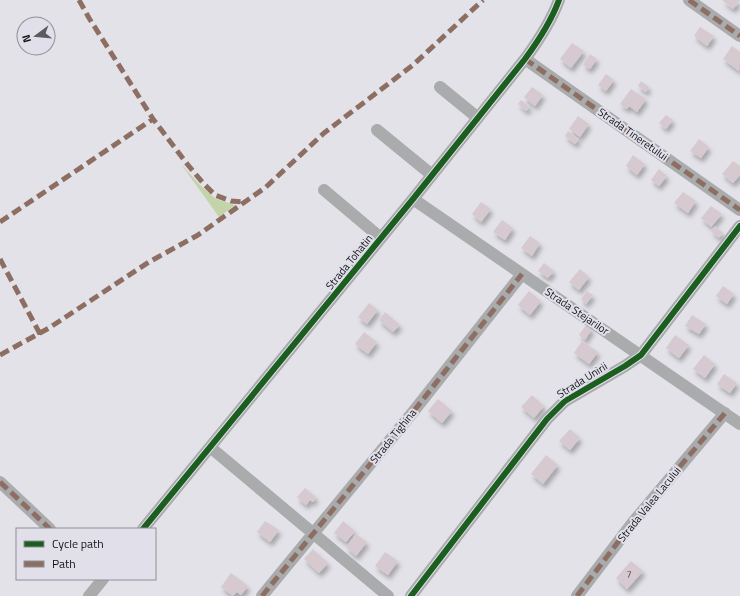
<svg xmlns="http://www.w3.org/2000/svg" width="740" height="596" font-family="'Titillium Web',sans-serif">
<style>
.green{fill:#c3d4a9}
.building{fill:#d6c9d0;filter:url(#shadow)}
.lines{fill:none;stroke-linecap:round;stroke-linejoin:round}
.minor{stroke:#aaabac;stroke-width:12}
.quiet{stroke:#8d6e63;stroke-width:5;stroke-dasharray:10 5;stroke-linecap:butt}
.cycleway-casing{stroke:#e1e0ea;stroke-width:8}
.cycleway{stroke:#1b5e20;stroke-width:6}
.labels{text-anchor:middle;stroke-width:4;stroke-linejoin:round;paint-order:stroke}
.number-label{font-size:9px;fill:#474448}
.street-label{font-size:11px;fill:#131316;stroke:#e1e0ea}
</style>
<defs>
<filter id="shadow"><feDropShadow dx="2.5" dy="4.5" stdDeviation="2" flood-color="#0004"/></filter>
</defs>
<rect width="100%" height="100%" fill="#e3e2e8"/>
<path class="green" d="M181 164 200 185 216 199 235 205 219 217Z"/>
<path class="building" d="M722 0H740L733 9Z
M700 27 714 36 707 46 694 36Z
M572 43 584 51 571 68 560 59Z
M732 46 740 52 739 71 723 59Z
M590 54 597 59 590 69 583 65Z
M606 74 614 80 606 91 598 85Z
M641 81 649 87 646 92 638 86Z
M532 87 543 95 535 106 524 97Z
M631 89 646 99 637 112 629 106 627 109 620 104Z
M521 100 530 107 526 111 518 104Z
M666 115 673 120 666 129 659 123Z
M578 116 589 124 580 137 569 129Z
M568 131 579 139 575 144 565 136Z
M699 139 709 147 701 158 690 151Z
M633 155 645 164 637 175 626 166Z
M733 161 740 166V175L733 183 722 174Z
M659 169 667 176 659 186 651 180Z
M683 192 696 201 688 213 674 203Z
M481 202 491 209 481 222 472 214Z
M711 206 722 214 711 227 701 218Z
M502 220 513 228 505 240 493 232Z
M715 226 723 233 719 238 711 231Z
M530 236 540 243 532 256 521 248Z
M544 263 554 271 548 278 538 271Z
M580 269 589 277 579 290 569 282Z
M723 286 734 294 727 304 716 296Z
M529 291 541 301 530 315 518 305Z
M587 291 593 295 586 304 581 299Z
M369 303 378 310 367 324 358 317Z
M385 312 400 325 393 332 379 320Z
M692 315 706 324 699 334 685 326Z
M586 325 592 329 585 340 579 335Z
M364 332 377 342 368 354 355 344Z
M675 335 689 345 679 358 666 348Z
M582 341 598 352 589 364 574 353Z
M704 355 715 364 705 378 693 369Z
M724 374 737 383 730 393 717 384Z
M532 395 544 406 534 418 521 407Z
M438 399 452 411 442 423 428 411Z
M570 429 580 438 570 450 559 441Z
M546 455 558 465 543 484 531 474Z
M305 488 316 497 313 502 310 500 306 505 297 497Z
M265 521 279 530 270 542 257 532Z
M343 521 355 531 346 542 334 533Z
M356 534 367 542 356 556 346 547Z
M313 549 328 563 319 573 304 559Z
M385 552 398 561 388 575 375 566Z
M631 561 643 571 627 589 616 578Z
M231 573 248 586 241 595 237 592 233 596 221 587Z"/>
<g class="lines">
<path class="minor" d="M689 0 740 36
M525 59 740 210
M440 87 478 118
M377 130 432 175
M324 190 381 238
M413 199 740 424
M210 447 388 596
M0 482 50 529
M143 529 413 199 525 59C539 40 551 22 559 0
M89 596 103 579
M262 596 413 412 522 274
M411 596 547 419 565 401 625 366 641 355 740 226
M577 596 634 521 725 413"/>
<path class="quiet" d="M79 0 89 18 153 119 188 165 203 183 215 195 231 201 244 202
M689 0 740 36
M525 59 740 210
M0 222 153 119
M0 259 40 334
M0 355 49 328 149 262 198 235 266 187 324 133 413 65 483 0
M0 482 50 529
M262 596 413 412 522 274
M577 596 634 521 725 413"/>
<defs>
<path id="cycleway" d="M143 529 413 199 525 59C539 40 551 22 559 0
M411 596 547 419 565 401 625 366 641 355 740 226"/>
</defs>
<use href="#cycleway" class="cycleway-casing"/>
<use href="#cycleway" class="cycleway"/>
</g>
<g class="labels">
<g class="number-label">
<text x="629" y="578">7</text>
</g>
<g class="street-label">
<text transform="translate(633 134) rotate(35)" y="4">Strada Tineretului</text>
<text transform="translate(349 262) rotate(-51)" y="4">Strada Tohatin</text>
<text transform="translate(577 311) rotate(34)" y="4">Strada Stejarilor</text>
<text transform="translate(582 380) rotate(-32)" y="4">Strada Unirii</text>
<text transform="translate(393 436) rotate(-51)" y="4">Strada Tighina</text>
<text transform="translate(649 504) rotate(-51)" y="4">Strada Valea Lacului</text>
</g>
</g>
<rect x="16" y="528" width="140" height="52" fill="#e1e0ea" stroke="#8f8e95"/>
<rect x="24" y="541" width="20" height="6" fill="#1b5e20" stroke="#8f8e95"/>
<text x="52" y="548" font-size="12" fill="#131316">Cycle path</text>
<rect x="24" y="561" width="20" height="6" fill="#8d6e63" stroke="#8f8e95"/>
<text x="52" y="568" font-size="12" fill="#131316">Path</text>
<g transform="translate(36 36) rotate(254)"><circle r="19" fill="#e1e0ea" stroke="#8f8e95"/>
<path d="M0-3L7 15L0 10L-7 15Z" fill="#5c5b60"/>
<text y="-6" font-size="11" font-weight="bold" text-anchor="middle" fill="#131316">N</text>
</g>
</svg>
